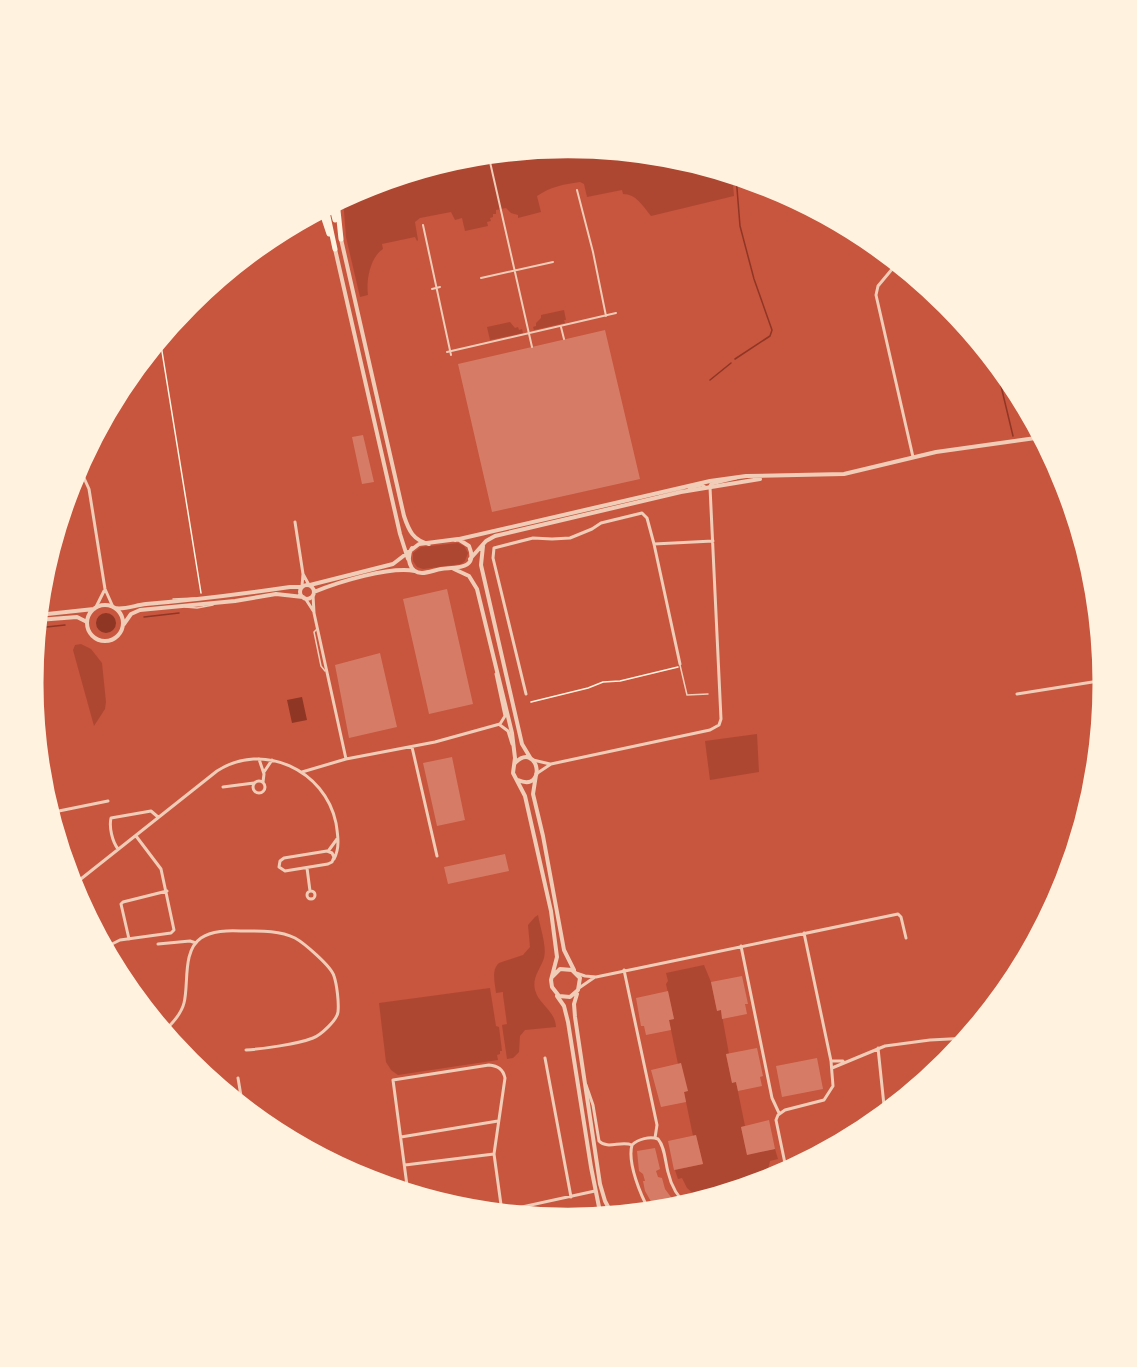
<svg xmlns="http://www.w3.org/2000/svg" width="1137" height="1367" font-family="'Fira Sans',sans-serif">
<style>
.green{fill:#ae4732}
.water{fill:#8f3625}
.lines{fill:none;stroke-linecap:round;stroke-linejoin:round}
.stream{stroke:#8f3625;stroke-width:1.5}
.building{fill:#d67c66}
.path{stroke:#fff3e0;stroke-width:1.5}
.service{stroke:#f1ccb7;stroke-width:1.5}
.pedestrian{stroke:#f1ccb7;stroke-width:2}
.minor{stroke:#f1ccb7;stroke-width:3}
.tertiary{stroke:#f1ccb7;stroke-width:4}
.primary{stroke:#fff3e0;stroke-width:5}
.rim{fill:none;stroke:#fff3e0;stroke-width:3}
</style>
<rect width="100%" height="100%" fill="#c8553d"/>
<path class="green" d="M569 147 674 157 732 175 734 196 651 216C643 206 636 194 623 194L622 190 587 197 584 184 580 182C562 185 552 186 537 196L541 212 518 218V215L511 213 506 208 496 210V214H493V217L490 218 491 221 487 222 488 226 465 231 462 218 455 220 451 212 420 218 415 222 418 240 417 241 415 237 382 244 383 249C370 257 366 281 368 295L360 297 346 237 343 198 363 187 464 157Z
M564 310 566 320H564L565 323 534 330 533 327 536 326V323L541 318V315Z
M510 322 515 328 518 327 519 330 522 329 523 333 490 340 487 327Z
M458 543 464 546 468 553 465 561 461 564 423 569 417 567 413 561V553L421 547Z
M81 644 91 649 102 663 106 702 105 709 94 726 73 650 75 645Z
M757 734 759 772 710 780 705 741Z
M538 915C540 927 547 946 544 958 540 970 532 977 535 990 539 1005 555 1010 556 1027L525 1030 520 1036 519 1052 513 1058 507 1059 502 1025 507 1024 503 995V992L496 993C495 983 491 970 499 963L523 955 530 947 528 925 535 917Z
M704 965 711 982 717 1010H721L729 1054 726 1055 732 1082H736L745 1126 741 1127 747 1154 775 1149 778 1159 770 1161 765 1182 702 1201 687 1188 682 1178 678 1179 675 1170 703 1164 696 1136H693L684 1092 687 1091 681 1064H678L669 1020 674 1019 666 984 668 981 666 973Z
M490 988 496 1026 499 1027 502 1051H500V1054L497 1055 498 1060 398 1075 391 1070 386 1062 379 1003Z"/>
<path class="water" d="M96 623a10 10 0 1 1 20 0a10 10 0 1 1-20 0Z
M302 697 307 720 292 723 287 700Z"/>
<g class="lines">
<path class="stream" d="M898 270 904 268
M735 359 770 336 772 330 754 279 740 226 736 176
M995 361 1013 436
M710 380 731 363
M144 617 179 613
M37 628 65 625"/>
</g>
<path class="building" d="M605 330 640 479 492 512 458 364Z
M363 435 374 482 362 484 352 437Z
M447 589 473 704 429 714 403 599Z
M380 653 397 727 349 738 335 665Z
M452 757 465 820 437 826 423 763Z
M505 854 509 871 448 884 444 867Z
M742 976 748 1004H745L747 1014 722 1019 721 1010 717 1011 711 982Z
M668 991 674 1019 669 1020 671 1030 646 1035 644 1026H641L636 998Z
M757 1048 763 1076 760 1077 762 1086 738 1091 736 1082 732 1083 726 1054Z
M817 1058 823 1089 782 1097 776 1066Z
M681 1063 688 1091 684 1092 686 1102 661 1107 651 1070Z
M769 1120 775 1149 747 1155 741 1127Z
M696 1135 703 1164 674 1170 668 1141Z
M655 1148 660 1169 656 1171 658 1177 662 1178 665 1189 679 1208 657 1212 645 1191 643 1181H645L643 1174 639 1171 637 1151Z"/>
<g class="lines">
<path class="path" d="M160 339 201 593
M531 702 588 688 603 682 620 681 678 667"/>
<path class="service" d="M173 599 195 598
M185 607 197 608 213 605
M317 629 314 632 321 666 325 671
M680 665 687 695 708 694"/>
<path class="pedestrian" d="M490 162 532 347
M577 190 593 252 606 316
M423 225 451 355
M481 278 553 262
M432 289 440 287
M561 327 564 339
M447 352 616 313"/>
<path class="minor" d="M891 257 893 268 878 286 876 295 913 457
M894 265 900 264
M77 470 84 478 89 489 105 589 113 607
M710 486 711 484 736 478
M689 488 702 485 705 487
M295 522 303 574 302 586
M303 574 309 585
M313 595 314 613 346 759
M305 598 314 612
M96 607 104 591
M680 664 654 544 713 541
M526 694 493 558 494 548 533 538 552 539 570 538 592 529 601 523 642 513 647 518 654 544
M1017 694 1105 680
M500 725 508 731 512 744
M412 747 437 856
M259 759 264 774 263 782
M533 760 550 764
M264 772 272 760
M302 772 346 759 435 742 500 724 505 716 496 674
M536 774 551 764 710 730 719 725 721 719 710 487
M253 787a6 6 0 1 1 12 0a6 6 0 1 1-12 0Z
M223 787 254 783
M54 812 64 861
M49 813 108 801
M118 849C112 841 109 827 111 818L151 811 158 817
M329 850 337 839
M327 851 332 853 334 857 332 862 328 864 285 871 279 867 280 861 284 858Z
M307 868 310 891
M72 886 217 771C263 741 325 770 336 823 338 836 340 848 334 859
M307 895a4 4 0 1 1 8 0a4 4 0 1 1-8 0Z
M129 939 121 904 123 902 167 891
M158 944 190 941 196 943
M741 946 772 1098 779 1113
M104 948 120 940 171 933 174 930 161 869 136 836
M624 970 657 1125 655 1138
M576 973 585 976 596 977 898 914 901 917 906 938
M579 988 595 977
M163 1032C172 1024 181 1015 184 1003 189 984 182 951 201 938 211 931 229 930 241 931 258 931 279 930 295 938 304 943 331 966 334 976 337 985 339 1003 338 1012 337 1020 321 1035 313 1038 298 1044 262 1049 246 1050
M878 1048 885 1115
M545 1058 571 1197
M831 1061H843
M832 1068 885 1046 930 1040 969 1038
M238 1078 243 1108
M586 1085 593 1105 599 1141C608 1150 621 1140 632 1145 638 1139 650 1136 658 1139 665 1147 665 1161 668 1172 671 1185 677 1197 688 1206
M401 1137 498 1121
M632 1145C627 1163 641 1196 650 1212
M405 1165 494 1154
M787 1173 776 1120 778 1115 785 1110 824 1100 833 1086 831 1061 804 933
M408 1193 393 1080 489 1065C498 1066 503 1069 505 1078L494 1154 502 1212
M494 1213 595 1191"/>
<path class="tertiary" d="M341 239 404 516C409 531 413 540 429 544
M335 249 400 534 408 559
M455 540 710 481 746 476 844 474 936 452 1043 437
M483 546 481 565 522 744 531 759
M470 559 486 541 495 536 681 492 760 479
M454 569 469 576 477 589 512 733 515 758 513 773 525 796 551 911 557 957 551 980 552 987 559 996 570 997 578 990 580 978 572 970 560 969 553 976
M300 592a7 7 0 1 1 14 0a7 7 0 1 1-14 0Z
M310 585 393 564 419 544 458 539 469 546C479 570 456 567 441 569 435 570 428 573 422 573 409 573 406 557 412 548
M314 592C338 582 390 566 415 571
M87 623a18 18 0 1 1 36 0a18 18 0 1 1-36 0Z
M115 608C124 610 136 605 146 604 195 600 242 594 290 587H301
M38 615 94 609
M38 620 77 617 87 622
M124 624 131 614 140 610 235 601 276 594 303 597
M515 763C538 740 548 793 518 780
M536 775 533 794 543 836 564 950 574 970
M577 994 574 1004 575 1017 600 1184 605 1201 613 1216
M557 996 564 1006 568 1022 591 1167 601 1217"/>
<path class="primary" d="M337 201 341 239
M331 204 335 220
M326 207 335 249
M321 210 329 234"/>
</g>
<path d="M0 0H1137V1367H0ZM42 683a526 526 0 1 1 1052 0a526 526 0 1 1-1052 0Z" fill="#fff3e0" fill-rule="evenodd"/>
<path class="rim" d="M42 683a526 526 0 1 1 1052 0a526 526 0 1 1-1052 0Z"/>
</svg>
